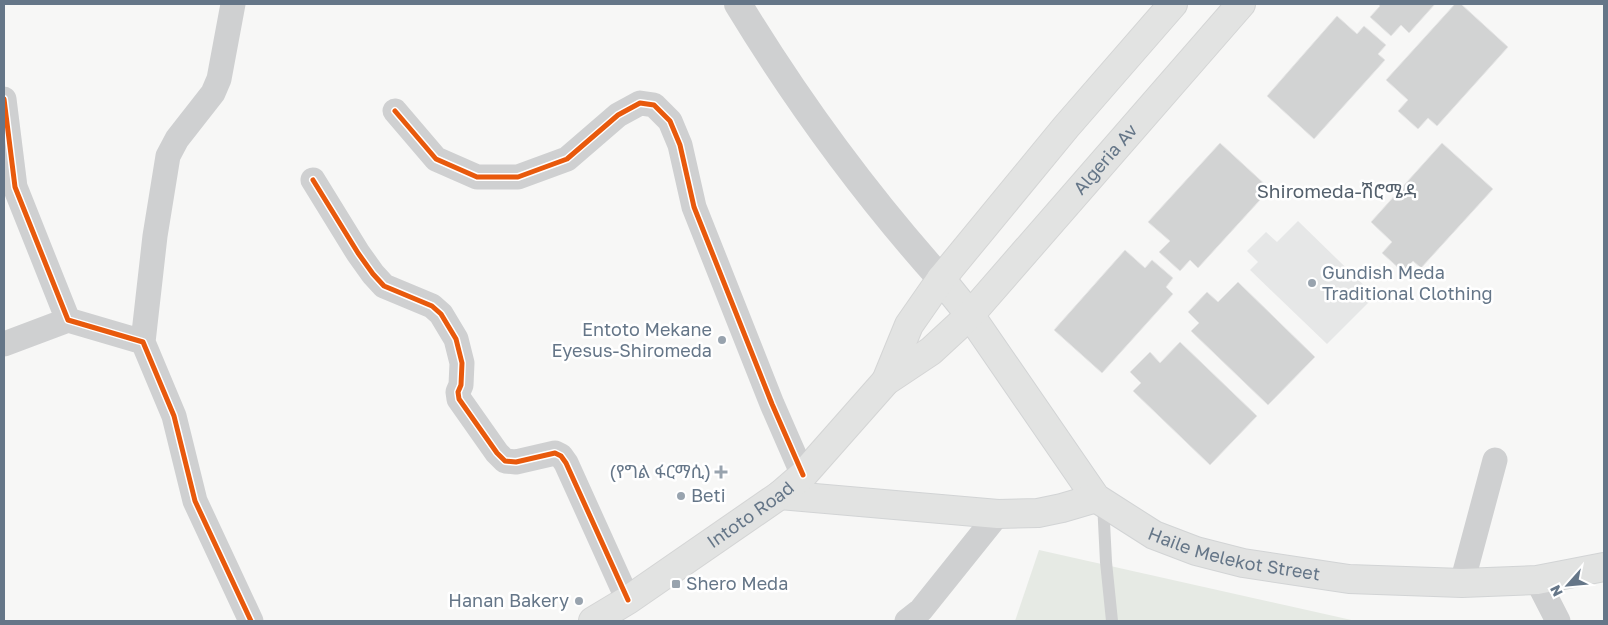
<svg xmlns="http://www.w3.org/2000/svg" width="1608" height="625" font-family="'Golos Text','Noto Sans Ethiopic',sans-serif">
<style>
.built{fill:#e6e7e7}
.green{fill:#e6eae4}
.building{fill:#d2d3d3;stroke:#e6e6e6}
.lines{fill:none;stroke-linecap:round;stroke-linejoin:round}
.secondary-casing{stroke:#d2d4d5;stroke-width:30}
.primary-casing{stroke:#d4d5d5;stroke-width:30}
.service{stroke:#cfd0d1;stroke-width:12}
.minor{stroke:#cfd0d1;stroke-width:25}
.tertiary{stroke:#cfd0d1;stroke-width:28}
.secondary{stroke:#e2e3e2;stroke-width:28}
.primary{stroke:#e2e3e2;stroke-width:28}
.cycleway-casing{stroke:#fff;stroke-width:8}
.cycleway{stroke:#e8590c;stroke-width:5}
.poi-dot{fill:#98a3ae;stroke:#fff;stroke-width:2}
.labels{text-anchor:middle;stroke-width:5;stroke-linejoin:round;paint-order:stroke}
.street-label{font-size:18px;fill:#657688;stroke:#fff}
.poi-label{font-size:18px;fill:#657688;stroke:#fff;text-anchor:start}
.neighbourhood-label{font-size:19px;fill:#54606c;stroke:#fff}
</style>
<rect width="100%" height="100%" fill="#f7f7f6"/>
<path class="built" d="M1298 221 1375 296 1327 344 1250 270 1258 262 1247 251 1266 232 1277 242Z"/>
<path class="green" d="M1039 550 1356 621H1015Z"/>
<path class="building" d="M1378 4H1435L1409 33 1401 25 1391 36 1370 17 1380 6Z
M1455 4H1461L1508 47 1437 126 1428 118 1418 129 1398 111 1408 100 1386 80Z
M1337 16 1357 34 1364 26 1386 45 1378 54 1385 60 1314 139 1267 96Z
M1220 143 1270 189 1198 268 1190 260 1180 271 1159 252 1170 241 1148 222Z
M1442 143 1493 189 1421 268 1413 261 1403 272 1382 253 1392 242 1371 222Z
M1125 250 1145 268 1152 260 1173 278 1166 287 1173 294 1102 373 1054 330Z
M1238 282 1315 357 1268 405 1191 331 1199 323 1188 312 1207 292 1218 302Z
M1180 342 1257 416 1210 465 1133 391 1141 383 1130 372 1150 352 1160 363Z"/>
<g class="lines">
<defs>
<g id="secondary">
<path id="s1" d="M941 279 970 315 1096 498 1154 535 1196 551 1243 563 1349 579 1462 583 1537 580 1604 567"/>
<path d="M780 495 998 514 1038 513 1062 508 1096 498"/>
</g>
<g id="primary">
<path d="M886 381 909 325 941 279 1066 127 1173 4"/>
<path id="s2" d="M593 621 628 600 780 495 803 475 886 381 931 351 970 315 1241 4"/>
</g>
</defs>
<use href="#secondary" class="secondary-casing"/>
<use href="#primary" class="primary-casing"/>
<path class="service" d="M1103 502 1106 562 1112 621"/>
<path class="minor" d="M4 99 15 187 68 320 143 342 174 416 195 501 251 621
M395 111 436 159 477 177H518L567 159 618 115 640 103 654 105 670 121 680 145 694 207 772 404 803 475
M313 180 358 253 373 274 384 286 432 306 441 314 456 339 462 363 461 385 458 392 459 399 497 453 505 461 516 462 555 453 561 456 566 463 628 600
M143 342 155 236 168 156 177 139 213 93 219 79 233 4
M4 344 68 320
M1537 580 1558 621
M1462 583 1495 460
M907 621 921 610 998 514"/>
<path class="tertiary" d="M738 4C797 101 865 194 941 279"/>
<use href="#secondary" class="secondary"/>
<use href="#primary" class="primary"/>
<defs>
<path id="cycleway" d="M4 99 15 187 68 320 143 342 174 416 195 501 251 621
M395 111 436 159 477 177H518L567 159 618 115 640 103 654 105 670 121 680 145 694 207 772 404 803 475
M313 180 358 253 373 274 384 286 432 306 441 314 456 339 462 363 461 385 458 392 459 399 497 453 505 461 516 462 555 453 561 456 566 463 628 600"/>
</defs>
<use href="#cycleway" class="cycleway-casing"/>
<use href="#cycleway" class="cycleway"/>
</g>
<g class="poi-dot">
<circle cx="1312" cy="283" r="5"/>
<circle cx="722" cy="340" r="5"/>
<path d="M718.5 464.5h5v5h5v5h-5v5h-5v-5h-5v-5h5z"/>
<circle cx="681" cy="496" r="5"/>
<rect x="671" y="579" width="10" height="10" rx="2.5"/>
<circle cx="579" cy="601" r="5"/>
</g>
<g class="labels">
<g class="street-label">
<text dy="6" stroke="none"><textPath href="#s2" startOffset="695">Algeria Av</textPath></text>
<text dy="6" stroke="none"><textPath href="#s2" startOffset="190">Intoto Road</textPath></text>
<text dy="6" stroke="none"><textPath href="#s1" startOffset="420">Haile Melekot Street</textPath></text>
</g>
<g class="poi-label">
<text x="1322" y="279">Gundish Meda<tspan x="1322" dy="21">Traditional Clothing</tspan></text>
<text x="712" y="336" text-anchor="end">Entoto Mekane<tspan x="712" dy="21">Eyesus-Shiromeda</tspan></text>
<text x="711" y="478" text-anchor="end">(የግል ፋርማሲ)</text>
<text x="691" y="502">Beti</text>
<text x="686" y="590">Shero Meda</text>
<text x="569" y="607" text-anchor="end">Hanan Bakery</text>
</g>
<g class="neighbourhood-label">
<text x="1337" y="198">Shiromeda-ሽሮሜዳ</text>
</g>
</g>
<rect width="1608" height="625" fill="none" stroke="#657688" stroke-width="10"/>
<g transform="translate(1568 585) rotate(243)" stroke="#ffffff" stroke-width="4" paint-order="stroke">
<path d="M0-4L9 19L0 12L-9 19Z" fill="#657688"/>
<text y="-8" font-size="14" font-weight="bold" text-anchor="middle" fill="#657688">N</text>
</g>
</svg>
